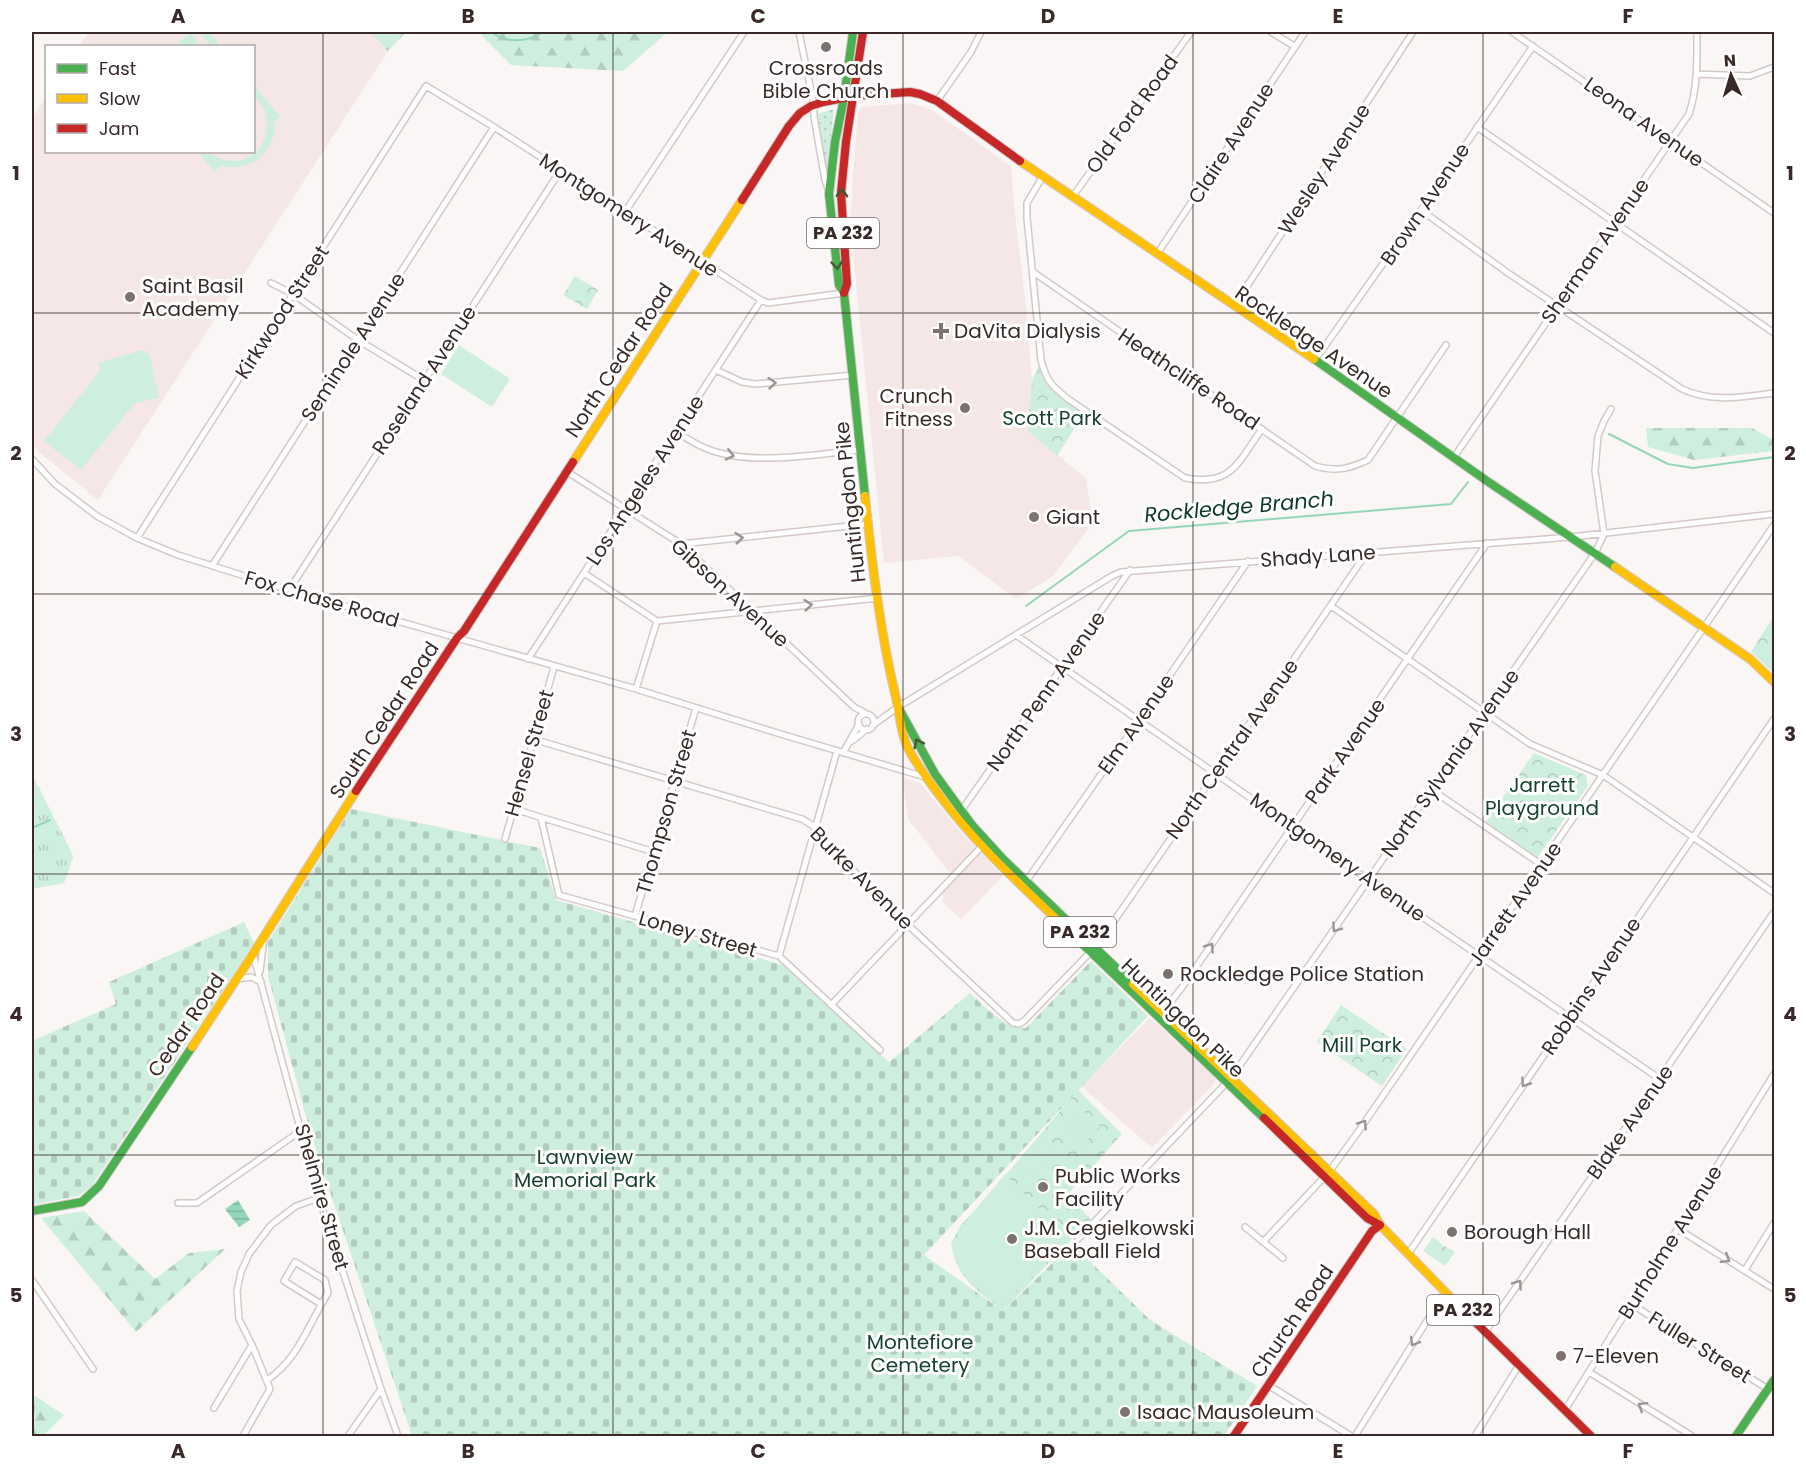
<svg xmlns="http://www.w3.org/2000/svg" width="1806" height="1468" font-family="Poppins,sans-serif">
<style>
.built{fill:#f5e7e6}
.grass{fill:url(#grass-tufts)}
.forest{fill:url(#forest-firs)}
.cemetery{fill:url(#cemetery-stones)}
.park{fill:url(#park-crowns)}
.garden{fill:url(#garden-dots)}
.pitch{fill:#ceeede}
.water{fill:url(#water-rules)}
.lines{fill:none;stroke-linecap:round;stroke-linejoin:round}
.stream{stroke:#94d6b9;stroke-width:2}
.street-casing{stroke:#d3c9c8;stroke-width:8}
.fast-casing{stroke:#d3c9c8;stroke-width:10}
.slow-casing{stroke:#d3c9c8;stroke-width:10}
.jam-casing{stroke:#d3c9c8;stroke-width:10}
.street{stroke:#fefefe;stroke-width:5}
.fast{stroke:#4caf50;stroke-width:8}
.slow{stroke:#ffc107;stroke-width:8}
.jam{stroke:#c62828;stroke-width:8}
.oneway{stroke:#405937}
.oneway2{stroke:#9c9494}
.grid{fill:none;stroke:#392a29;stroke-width:1.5;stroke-opacity:0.55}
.poi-dot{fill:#7d7171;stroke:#fff;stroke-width:2}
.labels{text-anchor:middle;stroke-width:6;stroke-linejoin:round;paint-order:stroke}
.shield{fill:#fff;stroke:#746a69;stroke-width:1.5}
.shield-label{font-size:18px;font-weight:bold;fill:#392a29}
.poi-label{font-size:20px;fill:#392a29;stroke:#fff;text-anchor:start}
.street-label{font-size:20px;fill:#392a29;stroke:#fff}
.park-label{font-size:20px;fill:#174230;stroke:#fff}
.water-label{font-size:21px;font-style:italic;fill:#0c3827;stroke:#fff}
.neatline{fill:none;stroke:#392a29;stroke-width:2}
.grid-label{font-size:20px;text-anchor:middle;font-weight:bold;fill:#392a29}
</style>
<defs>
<pattern id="grass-tufts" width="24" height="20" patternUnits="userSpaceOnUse" patternTransform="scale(1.5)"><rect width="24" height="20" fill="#ceeede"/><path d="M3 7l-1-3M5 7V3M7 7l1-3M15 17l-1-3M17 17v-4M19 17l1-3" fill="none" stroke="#b2ccbe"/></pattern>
<pattern id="forest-firs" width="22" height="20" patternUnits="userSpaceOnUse" patternTransform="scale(1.5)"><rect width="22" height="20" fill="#ceeede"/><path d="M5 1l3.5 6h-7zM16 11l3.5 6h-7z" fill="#b2ccbe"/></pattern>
<pattern id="cemetery-stones" width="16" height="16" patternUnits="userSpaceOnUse" patternTransform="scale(1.5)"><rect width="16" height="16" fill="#ceeede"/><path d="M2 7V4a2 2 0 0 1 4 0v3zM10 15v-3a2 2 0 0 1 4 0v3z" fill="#b2ccbe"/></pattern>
<pattern id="park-crowns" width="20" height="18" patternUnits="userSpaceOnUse" patternTransform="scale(1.5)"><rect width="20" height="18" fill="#ceeede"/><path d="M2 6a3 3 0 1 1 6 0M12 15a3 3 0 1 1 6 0" fill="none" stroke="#b2ccbe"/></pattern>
<pattern id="garden-dots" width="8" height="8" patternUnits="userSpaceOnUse" patternTransform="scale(1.5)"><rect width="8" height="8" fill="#ceeede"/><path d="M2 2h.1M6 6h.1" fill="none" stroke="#b2ccbe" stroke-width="1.8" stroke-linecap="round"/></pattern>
<pattern id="water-rules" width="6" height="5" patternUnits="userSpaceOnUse" patternTransform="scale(1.5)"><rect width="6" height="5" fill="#94d6b9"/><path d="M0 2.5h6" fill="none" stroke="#80b89f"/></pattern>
</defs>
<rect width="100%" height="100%" fill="#fbf6f6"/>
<path class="built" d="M89 32H370L388 51 98 500 40 453 32 443V119L46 96V152H254V46H79Z
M911 103 932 110 1011 166 1014 205 1026 307 1032 381 1027 430 1086 478 1093 522 1053 576 1016 599 958 556 884 563 850 223 853 175 858 113 861 107Z
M902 777 921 784 958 829 1003 876 961 919 942 902 944 897 941 894 955 880 908 819Z
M1150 1018 1215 1078V1083L1152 1148 1081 1086Z"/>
<path class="grass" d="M32 774 70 849 73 858 64 883 32 889Z"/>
<path class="forest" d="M370 32H406L388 51Z
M478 32H668L623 71 511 65Z
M1646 428H1752L1774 440V451L1694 460 1648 447Z
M84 1211 155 1279 189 1253 225 1249 136 1332 41 1218Z
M32 1394 64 1415 43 1436H32Z"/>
<path class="cemetery" d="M351 809 540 848 556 900 783 965 889 1062 970 993C984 1006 1006 1030 1026 1028L1091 961 1148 1016 924 1255 1003 1311 1072 1244 1150 1320 1257 1386 1224 1436H412L311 1135 268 976V942Z
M244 922 254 943 91 1187 78 1196 32 1205V1041L116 1004 109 982Z"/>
<path class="park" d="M575 276 598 290 587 309 563 295Z
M1041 360 1051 385 1086 410 1057 456 1027 430 1032 381Z
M1774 616V674L1751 652Z
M1534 753 1583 774 1586 776 1588 786 1537 858 1485 823Z
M1341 1005 1407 1049 1382 1086 1317 1042Z
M1078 1090 1122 1134 1067 1195 1091 1219 1003 1311C975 1288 959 1282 951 1244L960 1226 986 1198Z
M1433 1237 1441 1243V1244L1455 1252 1445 1266 1423 1251Z"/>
<path class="garden" d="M834 109 827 171 826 173 817 114Z"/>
<path class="pitch" d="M199 32H209L221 46H211Z
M190 33 202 46H174Z
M254 85 280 117 274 123C276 130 274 135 271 142 263 163 242 170 221 166L214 171 198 152C210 151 219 161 233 161 259 162 273 133 264 110 259 98 253 101 254 85Z
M459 345 510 379 492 407 441 374Z
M142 350 150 355 159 398 135 403 81 470 44 441 99 372V363Z
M1082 1110 1100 1126 1092 1135 1074 1118Z
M1072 1120 1090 1137 1083 1145 1065 1129Z
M1043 1137 1057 1149 1032 1177 1018 1165Z
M1005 1174 1070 1241 1000 1306 968 1280 961 1269 956 1256 955 1244 961 1227Z"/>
<path class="water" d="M238 1200 250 1220 239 1227 225 1209Z"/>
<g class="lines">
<path class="stream" d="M492 32C506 44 528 42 543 32
M1609 434 1668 464 1693 468 1774 457
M1026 606 1129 531 1451 504 1468 482
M32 828 50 820
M32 1404 34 1407 32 1418
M32 1427 36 1436"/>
<defs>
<path id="street" d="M799 32 814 105V117L825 180 828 189
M1271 32 1294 46
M1512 32 1774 213
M1697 74 1750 76 1774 67
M937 101 971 52 981 32
M1477 127 1774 333
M1043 176 1027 203V218L1041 360C1047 382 1051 385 1068 399L1185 478C1232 487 1238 462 1262 429
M1073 196 1191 32
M1421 210 1508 273 1682 389C1712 403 1743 397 1774 393
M625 212 744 32
M1157 254 1305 32
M1033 272 1315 466C1337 472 1348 469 1368 460L1446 345
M271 283 293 294 358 340 424 380
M1234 306 1413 32
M1315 360 1421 210 1533 46
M716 370 742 382 756 384 853 375
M676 432C685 437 695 444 705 448 750 467 812 454 861 450
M1454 457 1689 114C1698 86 1697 60 1697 32
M32 459 55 484 97 516 137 538 178 555 289 590 636 689 774 732 925 777
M566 471 681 544 854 707 867 714
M137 538 426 86 494 127 761 300 768 303 844 293
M681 544 868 524
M212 566 494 127
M584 573 657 621 878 598
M289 590 560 171
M1331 606 1530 744 1603 775 1774 893
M1016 635 1409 908 1660 1079
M528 659 761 300
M636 689 657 621
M858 722a8 8 0 1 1 16 0a8 8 0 1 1-16 0Z
M873 725 898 707 1112 576 1121 572 1571 537 1774 514
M533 739 802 819 815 827 820 837 907 924 1013 1023 1019 1024 1024 1021 1099 943 1368 551
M852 741 867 729
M843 753 859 724
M1432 790 1542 865
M514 809 654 852
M961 811 1130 570
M541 818 559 895 779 956 880 1050
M505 839 554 667
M1025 883 1139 720 1248 561
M635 916 696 708
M253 954 319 1198 381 1389 398 1436
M779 956 837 751
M260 971 264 938
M237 979 251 977 261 982
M831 1005 984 844
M1162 1013 1183 986 1487 543
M178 1203H197L302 1130
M1245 1227 1283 1258
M1678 1229 1774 1289
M1078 1239 1231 1078 1595 553 1604 534 1595 471 1598 436 1604 421 1611 409
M1263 1242 1329 1172 1358 1132 1774 525
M1408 1254 1774 719
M1745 1270 1774 1223
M32 1280 93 1369
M1631 1304 1768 1389
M1485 1332 1774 912
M1589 1372 1692 1436
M267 1380C298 1360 309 1323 328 1293L325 1280 295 1262 284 1281 321 1304
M1268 1385 1351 1436
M214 1408 252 1345
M1565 1410 1774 1074
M243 1436 270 1389 252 1345 239 1319 237 1291 241 1272 249 1254 271 1225 296 1206 319 1198
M348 1436 381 1389
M1355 1436 1445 1292
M1475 1436 1519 1365"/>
<path id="fast" d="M853 32 844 98 835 142 829 194 839 285 844 293 865 496
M1314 359 1487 481 1615 567
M898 707 935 774 972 825 1004 860 1133 984
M1071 933 1264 1118
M32 1211 82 1202 99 1186 192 1047
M1736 1436 1774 1380"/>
<path id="slow" d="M1020 161 1314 359
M573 462 742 200
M865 496C872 563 880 632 896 698 900 714 900 730 907 746 915 763 926 777 937 792 975 844 1024 888 1071 933
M1615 567 1750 659 1774 682
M1133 984 1374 1214 1380 1225 1453 1300
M192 1047 253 954 356 791"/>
<path id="jam" d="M742 200 789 126 800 113 811 106 823 102 854 96 910 92 920 94 937 101 1020 161
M844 293 847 284 841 193 846 142 863 32
M356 791 457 638 464 631 573 462
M1264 1118 1367 1218 1380 1225
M1453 1300 1591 1436
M1234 1436 1372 1231 1380 1225"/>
</defs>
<use href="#street" class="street-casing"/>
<use href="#fast" class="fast-casing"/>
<use href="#slow" class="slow-casing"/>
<use href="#jam" class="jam-casing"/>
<use href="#street" class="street"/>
<use href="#fast" class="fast"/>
<use href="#slow" class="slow"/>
<use href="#jam" class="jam"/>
</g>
<defs><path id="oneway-chevron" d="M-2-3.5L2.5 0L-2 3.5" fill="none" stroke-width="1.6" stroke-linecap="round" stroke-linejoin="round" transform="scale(1.5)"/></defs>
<g class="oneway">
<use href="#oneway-chevron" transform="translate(842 193) rotate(-88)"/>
<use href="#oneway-chevron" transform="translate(837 265) rotate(85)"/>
<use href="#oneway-chevron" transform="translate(918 743) rotate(-116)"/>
</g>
<g class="oneway2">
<use href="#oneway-chevron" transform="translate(772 383) rotate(-5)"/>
<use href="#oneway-chevron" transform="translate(730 455) rotate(13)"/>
<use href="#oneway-chevron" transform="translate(739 538) rotate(-6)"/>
<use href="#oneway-chevron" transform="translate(808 605) rotate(-6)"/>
<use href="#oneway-chevron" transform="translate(1336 928) rotate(125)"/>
<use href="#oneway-chevron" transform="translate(1210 947) rotate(-55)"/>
<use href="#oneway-chevron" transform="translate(1525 1083) rotate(124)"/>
<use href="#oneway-chevron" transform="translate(1363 1124) rotate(-56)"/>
<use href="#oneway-chevron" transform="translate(1726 1259) rotate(32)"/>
<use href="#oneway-chevron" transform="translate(1518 1284) rotate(-55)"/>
<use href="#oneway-chevron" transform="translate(1414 1342) rotate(121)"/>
<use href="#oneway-chevron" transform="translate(1642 1406) rotate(-148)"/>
</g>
<path class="grid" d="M323 32V1436M613 32V1436M903 32V1436M1193 32V1436M1483 32V1436M32 313H1774M32 594H1774M32 874H1774M32 1155H1774"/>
<g class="poi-dot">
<circle cx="826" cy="47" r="6"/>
<circle cx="130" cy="297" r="6"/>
<path d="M938 322h6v6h6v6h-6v6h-6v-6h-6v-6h6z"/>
<circle cx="965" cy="408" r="6"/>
<circle cx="1034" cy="517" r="6"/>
<circle cx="1168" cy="974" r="6"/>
<circle cx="1043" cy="1187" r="6"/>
<circle cx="1452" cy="1232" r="6"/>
<circle cx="1012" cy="1239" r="6"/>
<circle cx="1561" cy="1356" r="6"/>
<circle cx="1125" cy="1412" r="6"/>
</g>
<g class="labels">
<g class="shield">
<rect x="807" y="218" width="72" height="30" rx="4.5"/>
<rect x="1044" y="917" width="72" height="30" rx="4.5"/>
<rect x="1427" y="1295" width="72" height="30" rx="4.5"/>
</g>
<g class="shield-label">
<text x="843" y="239">PA 232</text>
<text x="1080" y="938">PA 232</text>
<text x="1463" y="1316">PA 232</text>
</g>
<g class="poi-label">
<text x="826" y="75" text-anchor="middle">Crossroads<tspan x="826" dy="23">Bible Church</tspan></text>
<text x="142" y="293">Saint Basil<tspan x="142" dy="23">Academy</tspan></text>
<text x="954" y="338">DaVita Dialysis</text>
<text x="953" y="403" text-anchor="end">Crunch<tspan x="953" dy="23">Fitness</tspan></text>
<text x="1046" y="524">Giant</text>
<text x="1180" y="981">Rockledge Police Station</text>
<text x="1055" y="1183">Public Works<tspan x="1055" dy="23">Facility</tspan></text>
<text x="1024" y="1235">J.M. Cegielkowski<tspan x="1024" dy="23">Baseball Field</tspan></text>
<text x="1464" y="1239">Borough Hall</text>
<text x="1573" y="1363">7-Eleven</text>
<text x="1137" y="1419">Isaac Mausoleum</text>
</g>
<g class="street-label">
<text transform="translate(1132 114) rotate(-54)" y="7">Old Ford Road</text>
<text transform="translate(1644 122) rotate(35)" y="7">Leona Avenue</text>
<text transform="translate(1231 143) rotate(-57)" y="7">Claire Avenue</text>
<text transform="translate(1324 169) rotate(-57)" y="7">Wesley Avenue</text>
<text transform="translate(1425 204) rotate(-56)" y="7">Brown Avenue</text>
<text transform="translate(629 215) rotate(33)" y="7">Montgomery Avenue</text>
<text transform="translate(1595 251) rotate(-55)" y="7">Sherman Avenue</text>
<text transform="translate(282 312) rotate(-57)" y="7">Kirkwood Street</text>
<text transform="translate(1314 342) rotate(34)" y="7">Rockledge Avenue</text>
<text transform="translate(353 347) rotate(-57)" y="7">Seminole Avenue</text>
<text transform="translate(619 360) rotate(-57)" y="7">North Cedar Road</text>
<text transform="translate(1189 379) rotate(34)" y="7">Heathcliffe Road</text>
<text transform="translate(424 380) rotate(-57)" y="7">Roseland Avenue</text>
<text transform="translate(645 480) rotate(-57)" y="7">Los Angeles Avenue</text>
<text transform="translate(850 502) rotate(-96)" y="7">Huntingdon Pike</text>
<text transform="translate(1318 556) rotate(-4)" y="7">Shady Lane</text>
<text transform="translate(730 593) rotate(42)" y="7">Gibson Avenue</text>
<text transform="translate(322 599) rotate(16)" y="7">Fox Chase Road</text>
<text transform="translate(1046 691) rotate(-55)" y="7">North Penn Avenue</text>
<text transform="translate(384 720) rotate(-57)" y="7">South Cedar Road</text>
<text transform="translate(1136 724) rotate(-55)" y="7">Elm Avenue</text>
<text transform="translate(1232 749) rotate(-55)" y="7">North Central Avenue</text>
<text transform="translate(1345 751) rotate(-55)" y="7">Park Avenue</text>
<text transform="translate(529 753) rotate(-74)" y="7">Hensel Street</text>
<text transform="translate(1450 763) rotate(-55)" y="7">North Sylvania Avenue</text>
<text transform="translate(666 812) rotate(-74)" y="7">Thompson Street</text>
<text transform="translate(1338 857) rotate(35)" y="7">Montgomery Avenue</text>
<text transform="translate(862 878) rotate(45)" y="7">Burke Avenue</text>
<text transform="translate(1515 904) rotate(-55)" y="7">Jarrett Avenue</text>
<text transform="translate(698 934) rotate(16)" y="7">Loney Street</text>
<text transform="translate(1591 986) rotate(-56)" y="7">Robbins Avenue</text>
<text transform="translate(1183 1018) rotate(44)" y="7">Huntingdon Pike</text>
<text transform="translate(186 1025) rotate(-56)" y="7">Cedar Road</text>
<text transform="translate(1630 1122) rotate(-55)" y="7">Blake Avenue</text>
<text transform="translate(322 1197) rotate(74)" y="7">Shelmire Street</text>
<text transform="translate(1670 1242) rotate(-58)" y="7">Burholme Avenue</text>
<text transform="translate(1292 1321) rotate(-56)" y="7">Church Road</text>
<text transform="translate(1700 1347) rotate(32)" y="7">Fuller Street</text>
</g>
<g class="park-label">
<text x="1052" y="425">Scott Park</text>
<text x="1542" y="792">Jarrett<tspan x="1542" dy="23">Playground</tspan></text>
<text x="1362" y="1052">Mill Park</text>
<text x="585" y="1164">Lawnview<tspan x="585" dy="23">Memorial Park</tspan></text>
<text x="920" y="1349">Montefiore<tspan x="920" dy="23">Cemetery</tspan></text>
</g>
<g class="water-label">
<text transform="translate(1239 507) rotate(-5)" y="7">Rockledge Branch</text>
</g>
</g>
<rect width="1806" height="1468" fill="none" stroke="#ffffff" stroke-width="66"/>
<rect x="45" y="45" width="210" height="108" fill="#ffffff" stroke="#b0aaa9" stroke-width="1.5"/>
<rect x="57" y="64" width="30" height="9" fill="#4caf50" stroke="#b0aaa9" stroke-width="1.5"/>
<text x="99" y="75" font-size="18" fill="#392a29">Fast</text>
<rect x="57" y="94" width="30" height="9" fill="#ffc107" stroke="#b0aaa9" stroke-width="1.5"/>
<text x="99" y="105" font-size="18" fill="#392a29">Slow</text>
<rect x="57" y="124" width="30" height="9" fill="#c62828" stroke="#b0aaa9" stroke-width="1.5"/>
<text x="99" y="135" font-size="18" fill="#392a29">Jam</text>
<g transform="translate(1731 75) rotate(356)" stroke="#ffffff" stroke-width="4.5" paint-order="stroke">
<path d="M0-4.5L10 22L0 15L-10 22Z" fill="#392a29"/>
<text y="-9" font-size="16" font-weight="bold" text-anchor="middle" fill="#392a29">N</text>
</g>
<rect x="33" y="33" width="1740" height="1402" class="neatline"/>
<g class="grid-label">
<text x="178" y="23">A</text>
<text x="468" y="23">B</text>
<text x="758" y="23">C</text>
<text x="1048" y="23">D</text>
<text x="1338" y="23">E</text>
<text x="1628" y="23">F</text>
<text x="16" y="180">1</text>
<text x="1790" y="180">1</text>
<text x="16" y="460">2</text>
<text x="1790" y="460">2</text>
<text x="16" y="741">3</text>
<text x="1790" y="741">3</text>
<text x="16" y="1021">4</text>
<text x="1790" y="1021">4</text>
<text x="16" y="1302">5</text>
<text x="1790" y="1302">5</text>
<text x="178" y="1458">A</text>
<text x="468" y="1458">B</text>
<text x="758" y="1458">C</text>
<text x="1048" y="1458">D</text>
<text x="1338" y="1458">E</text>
<text x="1628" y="1458">F</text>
</g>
</svg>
